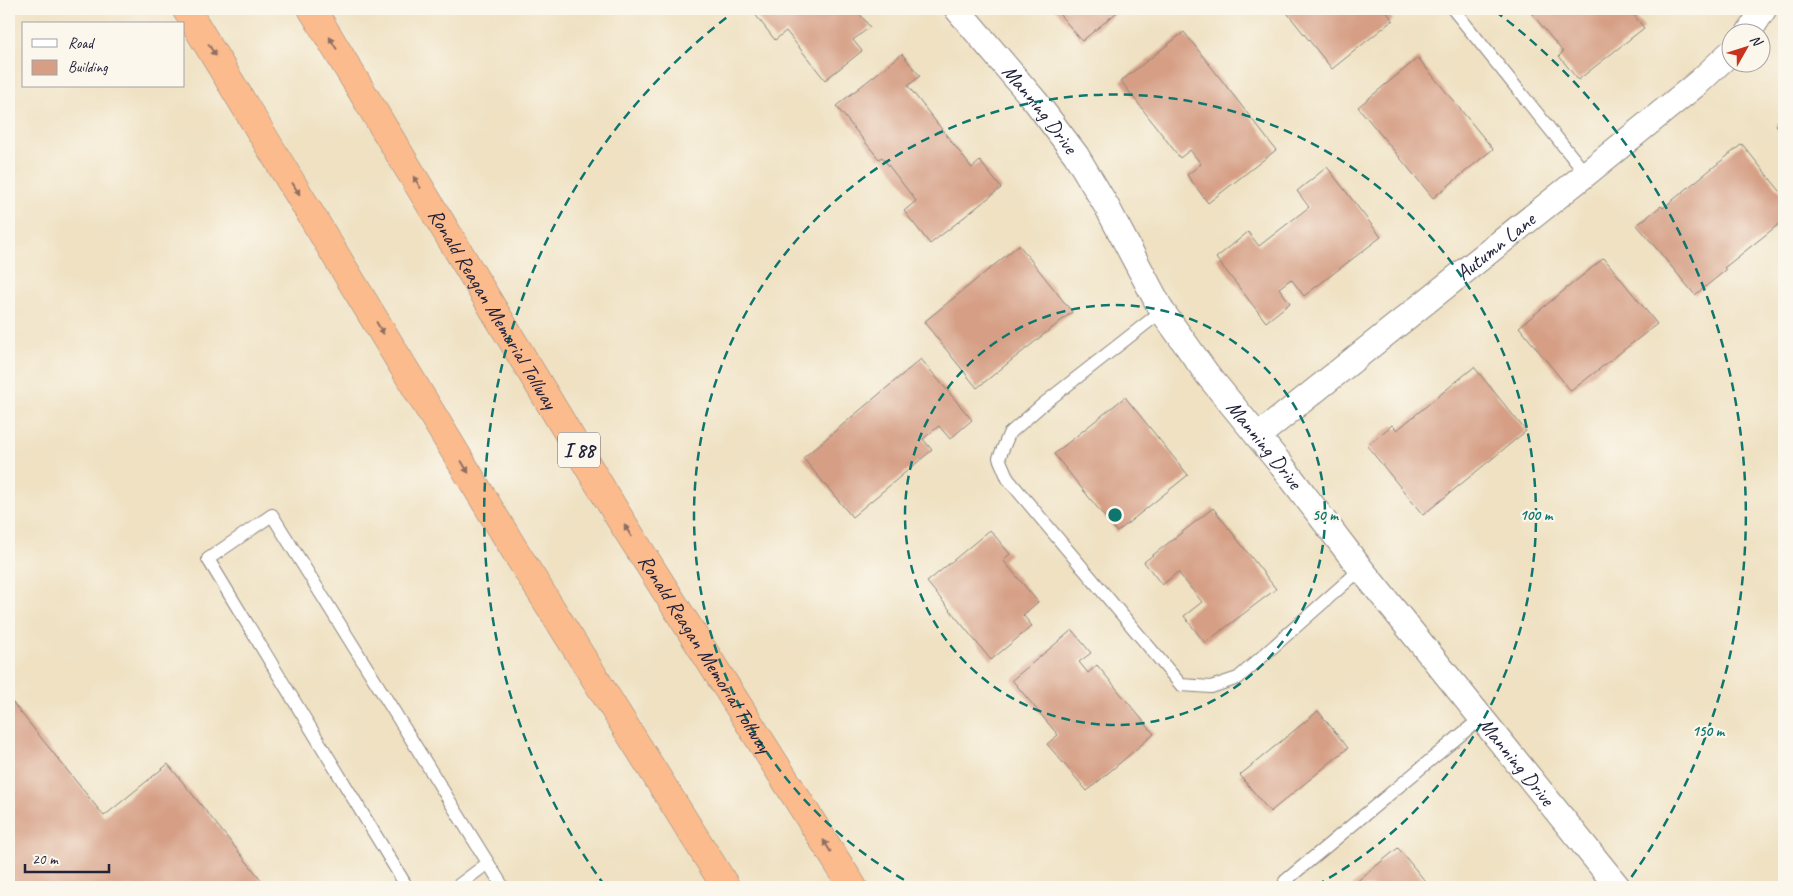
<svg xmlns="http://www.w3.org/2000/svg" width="1793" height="896" font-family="Caveat,sans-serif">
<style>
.building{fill:#d69f85}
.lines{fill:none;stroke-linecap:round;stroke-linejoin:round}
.service-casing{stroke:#88827e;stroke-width:14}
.minor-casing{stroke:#88827e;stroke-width:27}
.motorway-casing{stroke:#88827e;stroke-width:29}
.service{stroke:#fff;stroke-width:12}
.minor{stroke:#fff;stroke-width:25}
.motorway{stroke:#fbbb8c;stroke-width:28}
.oneway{fill:#8e6e64}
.ring{fill:none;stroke:#0f766e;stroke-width:2.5;stroke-dasharray:9 6}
.labels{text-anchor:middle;stroke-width:4.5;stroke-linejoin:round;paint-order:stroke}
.shield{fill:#fbf7ec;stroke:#636270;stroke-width:1}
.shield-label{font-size:20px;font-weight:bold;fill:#22223b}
.street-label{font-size:21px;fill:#22223b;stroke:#fbf7ec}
.centre{fill:#0f766e;stroke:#fbf7ec;stroke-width:2.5}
.ring-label{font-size:15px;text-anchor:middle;font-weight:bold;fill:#0f766e;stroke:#fbf7ec;stroke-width:4.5;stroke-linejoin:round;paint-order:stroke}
</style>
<rect width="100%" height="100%" fill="#fbf7ec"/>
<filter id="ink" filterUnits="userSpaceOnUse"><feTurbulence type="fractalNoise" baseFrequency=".02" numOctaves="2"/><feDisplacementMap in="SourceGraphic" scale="10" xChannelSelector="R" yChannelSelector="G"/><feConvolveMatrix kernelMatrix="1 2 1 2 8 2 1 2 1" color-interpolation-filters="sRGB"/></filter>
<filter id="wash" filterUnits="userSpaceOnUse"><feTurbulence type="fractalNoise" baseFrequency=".0096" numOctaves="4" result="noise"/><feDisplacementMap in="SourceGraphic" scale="20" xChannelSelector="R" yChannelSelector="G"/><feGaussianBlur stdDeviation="1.12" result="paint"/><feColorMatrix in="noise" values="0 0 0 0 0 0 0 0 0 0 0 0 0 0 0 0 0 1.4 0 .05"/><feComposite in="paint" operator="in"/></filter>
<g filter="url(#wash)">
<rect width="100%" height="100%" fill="#efe1c2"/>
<g id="blocks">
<path class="building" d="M751 9H856L870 27 853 40 862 51 825 80 786 31 775 40Z
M1055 9H1121L1082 41Z
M1284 9H1384L1393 20 1332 69Z
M1528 9H1629L1644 28 1578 80 1559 56 1563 52Z
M1184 32 1276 150 1208 203 1187 175 1201 164 1190 150 1180 158 1121 81Z
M902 54 920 76 908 86 972 168 980 161 1001 188 930 244 904 211 916 201 882 157 879 159 836 106Z
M1418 58 1493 149 1433 198 1358 107Z
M1784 119V135L1776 125Z
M1742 144 1784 196V220L1724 268 1726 270 1695 295 1637 225 1661 206 1663 208Z
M1327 167 1381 237 1304 296 1291 279 1279 288 1290 303 1266 322 1216 258 1248 232 1259 246 1309 207 1297 191Z
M1019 245 1072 312 977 388 924 322Z
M1604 258 1657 324 1571 391 1519 327Z
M921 359 972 420 950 439 939 426 923 439 932 450 852 517 803 458Z
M1474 367 1526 431 1423 515 1367 446 1392 425 1397 430Z
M1125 397 1188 475 1117 532 1054 454Z
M1213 508 1276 589 1205 643 1184 616 1202 602 1178 572 1162 585 1144 562Z
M990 530 1010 554 1003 560 1038 602 1023 615 1032 626 991 660 927 582Z
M1072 630 1091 653 1079 662 1088 673 1097 665 1154 734 1087 791 1047 744 1058 735 1012 680Z
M9 698 104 816 168 764 267 887H9Z
M1318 711 1348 748 1270 812 1240 775Z
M1398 848 1430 887H1350Z"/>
</g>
</g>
<g filter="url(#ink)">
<use href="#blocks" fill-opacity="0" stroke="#88827e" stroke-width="1"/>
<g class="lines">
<defs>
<path id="service" d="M1453 9 1586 174
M1162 311 1042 405 1009 434 999 458 1008 479 1181 685 1211 687 1238 678 1361 569
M407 887 208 559 272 515 503 887
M456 887 488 863
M1285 887V881L1481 718"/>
<g id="minor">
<path id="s1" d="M957 9 1036 102 1076 155 1107 207 1162 311 1207 374 1282 466 1361 569 1618 887"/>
<path d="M1749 32 1764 9"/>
<path id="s2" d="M1258 436 1586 174 1699 82 1730 53"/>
</g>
<g id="motorway">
<path d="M186 9 517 554 726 887"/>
<path id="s3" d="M312 9 620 519 853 887"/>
</g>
</defs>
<use href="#service" class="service-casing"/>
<use href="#minor" class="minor-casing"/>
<use href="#motorway" class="motorway-casing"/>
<use href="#service" class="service"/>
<use href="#minor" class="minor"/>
<use href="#motorway" class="motorway"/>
</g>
<defs><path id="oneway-solid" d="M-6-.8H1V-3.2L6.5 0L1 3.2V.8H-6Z" transform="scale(1.25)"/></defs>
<g class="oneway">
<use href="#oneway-solid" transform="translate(333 43) rotate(-121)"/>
<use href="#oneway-solid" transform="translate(212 50) rotate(59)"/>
<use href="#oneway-solid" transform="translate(417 182) rotate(-121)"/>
<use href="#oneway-solid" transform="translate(296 189) rotate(59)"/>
<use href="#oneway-solid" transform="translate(380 328) rotate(59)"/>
<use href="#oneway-solid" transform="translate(465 467) rotate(59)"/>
<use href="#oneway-solid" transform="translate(628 531) rotate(-122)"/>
<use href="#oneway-solid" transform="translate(827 846) rotate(-122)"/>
</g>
</g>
<g class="ring">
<circle cx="1115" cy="515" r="210"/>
<path d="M917 887A421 421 0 1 1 1313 887"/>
<path d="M605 886A631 631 0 0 1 735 11M1495 11A631 631 0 0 1 1625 886"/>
</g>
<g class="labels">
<rect class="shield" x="558" y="432.5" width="42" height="35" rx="4"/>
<g class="shield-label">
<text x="579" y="457">I 88</text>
</g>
<g class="street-label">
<text dy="7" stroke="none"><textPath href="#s1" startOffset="130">Manning Drive</textPath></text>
<text dy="7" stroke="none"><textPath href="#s2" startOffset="304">Autumn Lane</textPath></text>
<text dy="7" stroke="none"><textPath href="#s3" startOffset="350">Ronald Reagan Memorial Tollway</textPath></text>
<text dy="7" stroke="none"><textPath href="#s1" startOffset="535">Manning Drive</textPath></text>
<text dy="7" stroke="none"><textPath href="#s3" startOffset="755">Ronald Reagan Memorial Tollway</textPath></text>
<text dy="7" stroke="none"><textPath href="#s1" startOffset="940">Manning Drive</textPath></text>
</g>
</g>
<circle cx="1115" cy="515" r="8" class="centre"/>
<g class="ring-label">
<text x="1325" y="520">50 m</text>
<text x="1536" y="520">100 m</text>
<text x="1708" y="736">150 m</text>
</g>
<rect width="1793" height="896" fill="none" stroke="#fbf7ec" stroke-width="30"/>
<rect x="22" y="22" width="162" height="65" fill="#fbf7ec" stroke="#a4a2a5"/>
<rect x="32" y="39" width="25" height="8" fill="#ffffff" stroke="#a4a2a5"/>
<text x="68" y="48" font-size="15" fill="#22223b">Road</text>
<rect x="32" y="60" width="25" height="15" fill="#d69f85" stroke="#a4a2a5"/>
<text x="68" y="72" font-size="15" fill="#22223b">Building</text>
<g transform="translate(1746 48) rotate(51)"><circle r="24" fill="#fbf7ec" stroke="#a4a2a5"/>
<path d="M0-4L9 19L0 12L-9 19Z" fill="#c8321e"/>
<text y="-8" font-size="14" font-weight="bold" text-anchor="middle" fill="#22223b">N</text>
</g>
<path d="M25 864v8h84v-8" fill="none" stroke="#22223b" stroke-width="2.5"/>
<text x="32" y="864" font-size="15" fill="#22223b" stroke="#fbf7ec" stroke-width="4" paint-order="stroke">20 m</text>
</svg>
